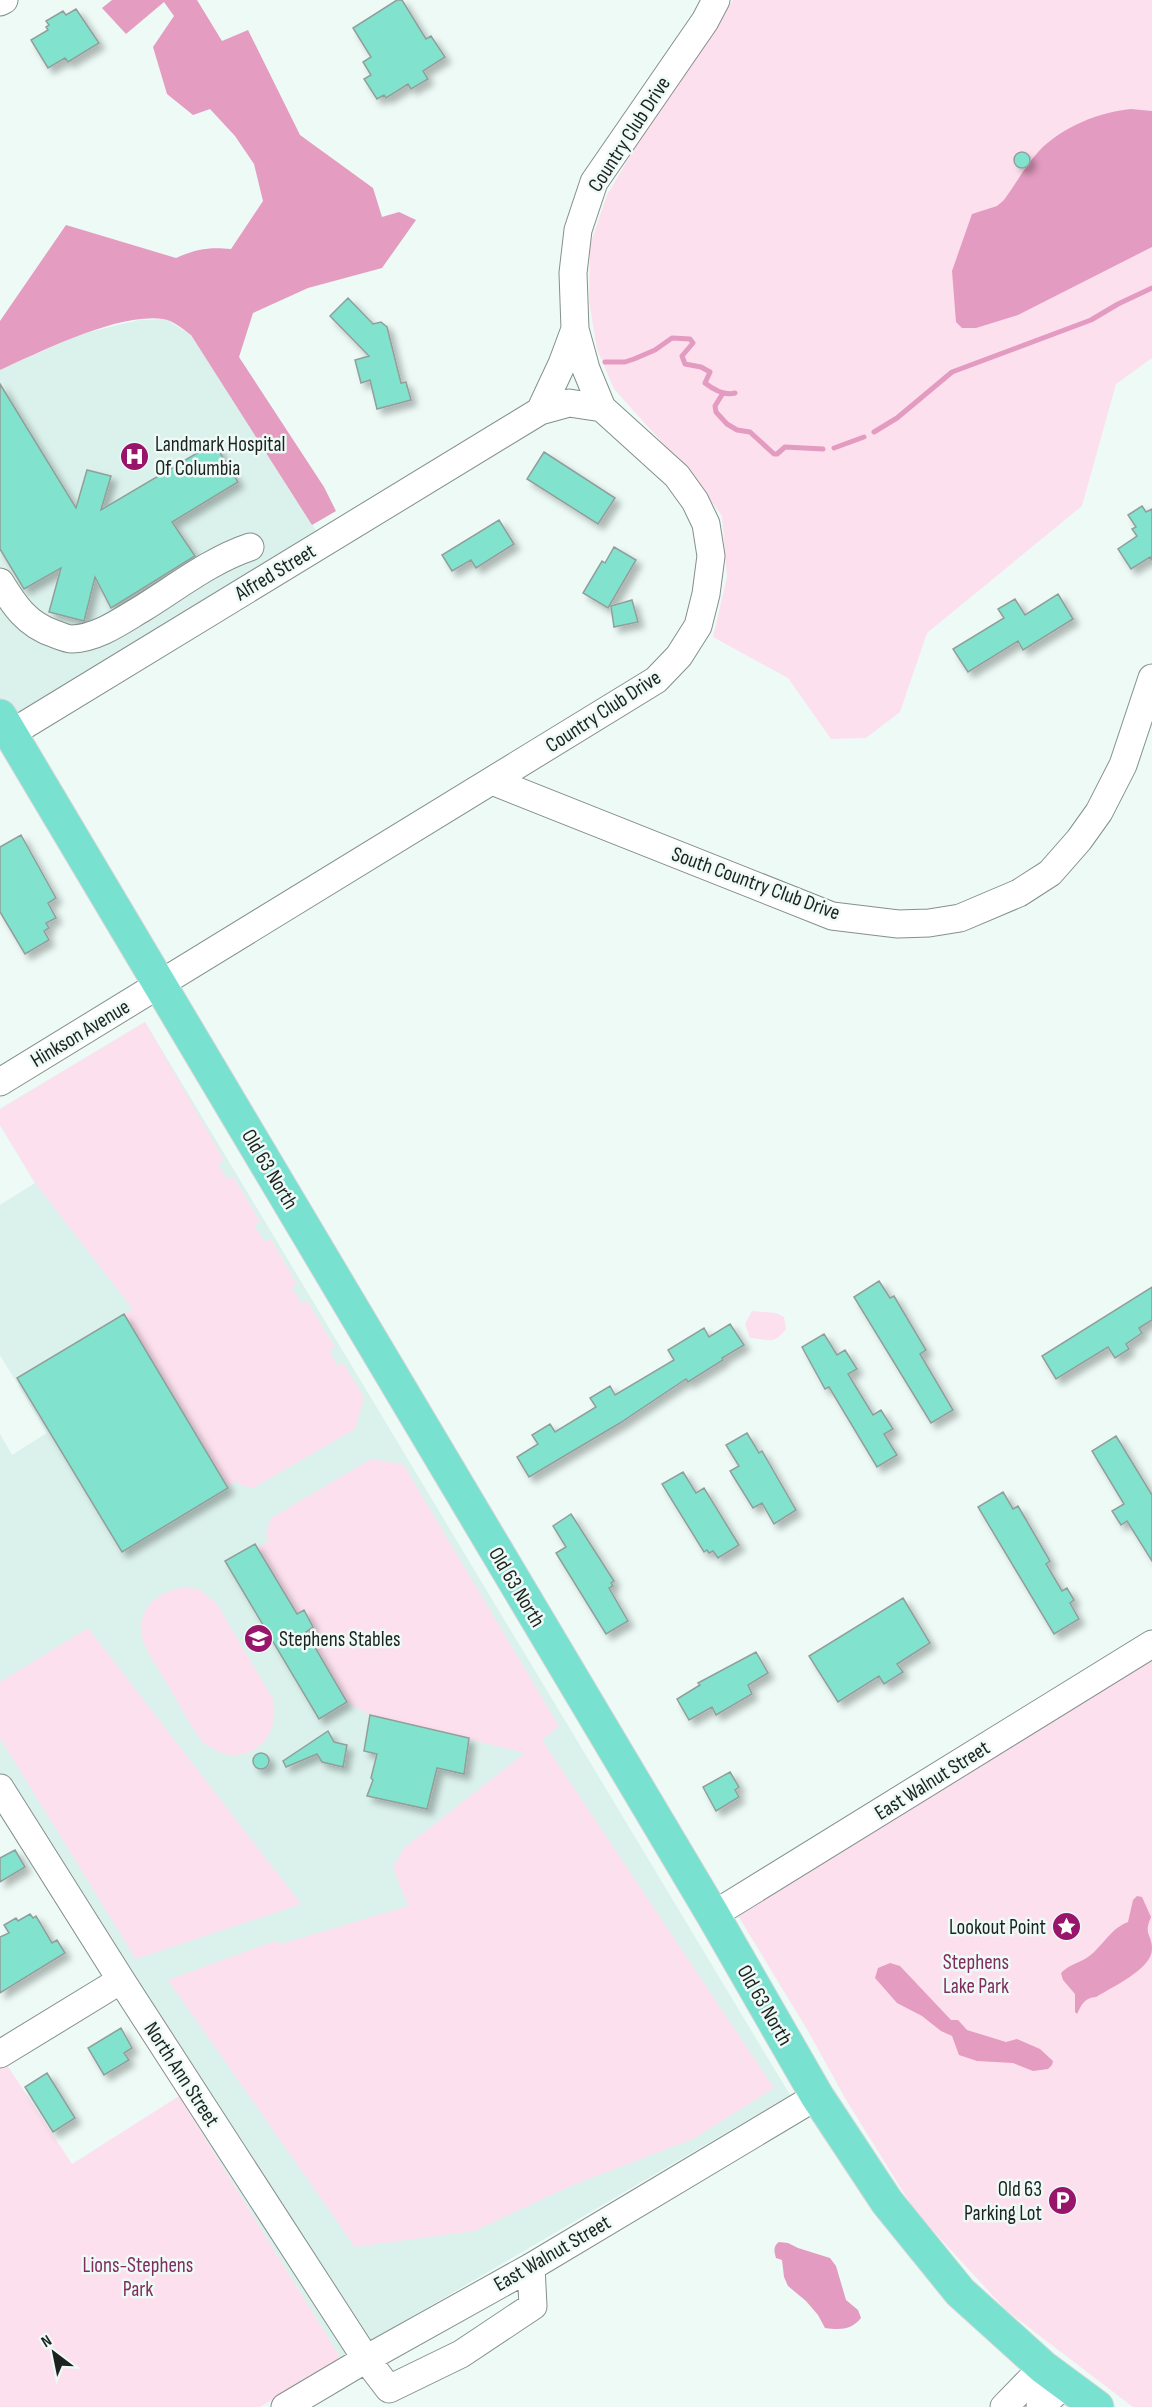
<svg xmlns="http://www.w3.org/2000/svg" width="1152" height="2407" font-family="'Sofia Sans Condensed',sans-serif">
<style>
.built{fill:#dbf1eb}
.green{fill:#fde0ee}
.forest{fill:#e49cc1}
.water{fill:#e39bc1}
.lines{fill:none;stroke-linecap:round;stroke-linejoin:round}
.stream{stroke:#e39bc1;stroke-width:5}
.building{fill:#81e3cd;stroke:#929e9b;stroke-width:1.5;filter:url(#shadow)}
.minor-casing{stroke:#84908c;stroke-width:29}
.major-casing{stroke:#d6d7d7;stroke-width:35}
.minor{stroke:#fff;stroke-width:27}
.major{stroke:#78e1d0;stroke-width:33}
.labels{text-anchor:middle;stroke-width:5;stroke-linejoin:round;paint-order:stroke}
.street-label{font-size:21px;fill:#1d2220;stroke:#edfaf6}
.poi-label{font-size:21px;fill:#1d2220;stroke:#edfaf6;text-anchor:start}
.park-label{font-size:21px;fill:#802d5e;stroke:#edfaf6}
</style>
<defs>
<filter id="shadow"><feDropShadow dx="5.5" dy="5.5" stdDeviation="3" flood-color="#0004"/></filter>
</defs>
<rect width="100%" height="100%" fill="#edfaf6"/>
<path class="built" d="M166 319 191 335 324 543 10 734 0 716V370L81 334 139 320Z
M145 1022 790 2095 341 2358 179 2096 0 1797V1434L12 1455 47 1433 0 1355V1205L35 1183 0 1125V1109Z"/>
<path class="green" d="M733 0H1152V358L1116 384 1082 506 927 633 900 712 866 738 831 739 788 678 713 637 727 577 722 516 695 479 614 389 597 349 589 301 590 245 607 195 642 136Z
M145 1022 224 1160 218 1164 227 1179 233 1176 260 1222 254 1225 265 1242 271 1239 297 1284 292 1288 302 1304 307 1301 335 1347 329 1351 338 1366 343 1363 364 1397 355 1429 253 1488 240 1485 237 1481 228 1486 124 1314 133 1309 35 1183 0 1125V1109Z
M752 1311 776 1313 784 1317 786 1329C773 1346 769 1339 750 1338L745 1324Z
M371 1459 403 1464 559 1726 542 1740 774 2088 693 2139 573 2185 474 2231 355 2247 168 1980 275 1941 281 1944 408 1906 393 1867 404 1848 525 1753 370 1715 347 1702 306 1632 313 1627 304 1611 297 1614 257 1548 269 1541 266 1535 271 1518Z
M189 1587 200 1590 217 1604 273 1699C283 1746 236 1774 201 1740 187 1720 176 1698 163 1677 156 1664 145 1650 142 1636 137 1605 162 1589 189 1587Z
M88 1628 301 1904 136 1959 0 1738V1682Z
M1152 1659V2407H1133L1006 2310 915 2211 845 2098 808 2031 737 1914Z
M5 2062 72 2164 179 2096 341 2358 260 2407H0V2065Z"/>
<path class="forest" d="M112 0H197L222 41 248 30 300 135 373 188 382 217 399 212 416 220 382 268 308 288 253 313 239 357 324 487 336 511 312 525 191 335C184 330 173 320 163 319 117 313 43 351 0 370V321L66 225 176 258C197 249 208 247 231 249L263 201 254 164 235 136 210 109 193 115 167 94 153 47 174 16 164 2 126 34 102 8Z
M1137 1896 1142 1897 1151 1917C1143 1936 1152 1933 1152 1949 1152 1969 1112 1987 1096 1997 1084 1998 1082 2004 1077 2014L1075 2012V1994L1063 1980 1061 1973C1069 1964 1084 1962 1093 1953 1106 1941 1111 1929 1128 1922L1133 1900Z
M890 1963 900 1966 951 2020H958L967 2030 1006 2042 1017 2039 1040 2049 1053 2061 1052 2065 1048 2069 1033 2071 1013 2063 977 2061 959 2055 952 2036 941 2031 922 2016 897 2003 875 1978 878 1968Z"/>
<path class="water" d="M1131 109 1152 111V247L1018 315 976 328H962L956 322 952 271 972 214 997 206 1004 200C1016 184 1025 166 1039 151 1062 127 1099 112 1131 109Z
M779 2242 788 2243 798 2248 830 2258 836 2266 846 2300 858 2310 861 2318C851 2330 841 2330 825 2328L818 2315 806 2301 788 2286 784 2277 782 2260 776 2258C774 2251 773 2246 779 2242Z"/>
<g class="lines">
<path class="stream" d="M605 362H625L634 359 655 350 672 338 690 339 693 343 682 356 685 364 701 367 710 372 705 383C714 390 724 396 735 393
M723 393 715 406 716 412 727 424 737 430 750 432 774 454H777L785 447 823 449
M874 432 897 418 952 372 1091 320 1118 304 1152 288
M834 448 864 437"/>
</g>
<path class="building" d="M397 0H402L426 39 431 36 445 57 423 71 428 79 411 89 408 84 386 98 384 95 377 99 364 79 371 75 363 62 371 57 353 28Z
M76 9 99 43 68 62 65 58 48 68 31 40 48 30 46 27 49 25 46 21 63 11 66 15Z
M1014 160a8 8 0 1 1 16 0a8 8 0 1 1-16 0Z
M348 298 373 324 381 322 387 327 401 383 406 382 411 400 377 409 370 380 361 383 355 360 369 356 330 316Z
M0 384 76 508 87 470 111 476 101 510 214 443 238 482 172 522 195 556 111 608 95 577 84 621 49 612 61 568 24 589 0 549Z
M544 452 615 498 598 524 527 479Z
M1142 506 1146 512 1152 509V560L1150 557 1131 569 1118 549 1137 536 1132 529 1136 527 1128 515Z
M499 520 514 544 476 568 471 560 452 571 442 555Z
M614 547 636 560 608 608 583 593 602 561 605 563Z
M1058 594 1073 619 1023 650 1018 641 968 672 953 649 1004 618 998 609 1015 599 1025 615Z
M632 600 638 622 614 627 611 606Z
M21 835 56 898 48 903 56 918 46 923 49 928 44 931 49 940 25 954 0 912V847Z
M879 1281 890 1298 894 1296 901 1308 926 1350 920 1354 953 1410 931 1423 854 1297Z
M1152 1287V1320L1139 1328 1142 1333 1126 1344 1129 1349 1115 1358 1108 1347 1056 1379 1042 1356Z
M124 1314 228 1488 122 1552 17 1378Z
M730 1324 744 1345 722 1358 723 1360 688 1382 686 1379 620 1423 529 1477 517 1457 538 1444 532 1435 550 1424 555 1432 596 1407 590 1398 610 1386 615 1395 674 1360 668 1350 704 1328 709 1337Z
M824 1334 837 1355 845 1350 857 1369 848 1374 873 1415 881 1410 893 1429 884 1434 897 1455 877 1467 829 1387 825 1389 802 1347Z
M747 1433 759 1453 762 1451 796 1510 774 1524 762 1503 753 1508 730 1471 739 1466 726 1445Z
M1116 1436 1152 1495V1561L1127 1521 1121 1525 1112 1511 1124 1504 1092 1451Z
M683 1472 696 1493 704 1488 739 1545 718 1558 713 1551 709 1553 707 1550 704 1552 662 1484Z
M1003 1492 1013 1509 1018 1506 1025 1518 1050 1561 1046 1564 1062 1591 1067 1588 1074 1600 1070 1603 1079 1619 1054 1634 978 1507Z
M571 1514 614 1581 611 1583 613 1586 609 1588 628 1621 606 1634 556 1553 566 1547 553 1526Z
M255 1544 297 1614 304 1610 313 1627 306 1632 347 1702 319 1719 225 1561Z
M903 1598 930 1643 897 1664 903 1672 884 1684 879 1676 838 1702 809 1656Z
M756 1652 768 1673 748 1685 752 1694 716 1715 712 1707 689 1720 677 1699 700 1685 698 1683Z
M370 1715 469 1738 464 1774 437 1768 427 1809 367 1796 373 1780 371 1778 377 1754 364 1751Z
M328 1731 334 1742 347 1745 343 1767 322 1762 317 1754 286 1767 283 1761Z
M253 1761a8 8 0 1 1 16 0a8 8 0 1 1-16 0Z
M730 1772 739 1787 735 1790 739 1797 716 1811 703 1787Z
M15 1850 25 1867 0 1882V1858Z
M30 1914 33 1918 36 1916 52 1943 57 1940 65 1953 0 1993V1937L9 1933 4 1925 16 1918 18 1921Z
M121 2028 132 2048 124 2053 129 2060 104 2075 88 2048Z
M47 2073 75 2118 53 2132 25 2087Z"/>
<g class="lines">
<defs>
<path id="minor" d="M0 2 4 0
M540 411 562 364 575 329
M0 582C14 605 27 625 55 634 60 636 67 639 72 639 98 638 121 621 143 608 177 587 211 560 250 547
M10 734 540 411 569 403 602 408
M492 781 832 916 898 924 929 923 960 918 1019 893 1050 873 1079 840 1099 812 1123 765 1152 678
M0 1082 656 680 679 656 698 626 706 594 711 556 706 524 695 501 677 476 602 408 586 369 575 329 573 273 578 230 594 182 705 21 716 0
M0 1788 121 1980 366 2359 389 2389 461 2354 533 2306 531 2267
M713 1915 1152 1644
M0 2054 121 1980
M285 2407 366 2359 531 2267 817 2096
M1004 2407 1043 2367
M1040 2407 1065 2384"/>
<path id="major" d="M0 716 713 1915 817 2096 887 2202 960 2292 1043 2367 1097 2407"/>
</defs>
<use href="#minor" class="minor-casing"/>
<use href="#major" class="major-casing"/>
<use href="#minor" class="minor"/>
<use href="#major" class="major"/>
</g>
<defs>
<symbol id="hospital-disc" viewBox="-11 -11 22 22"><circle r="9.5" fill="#98156b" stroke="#edfaf6"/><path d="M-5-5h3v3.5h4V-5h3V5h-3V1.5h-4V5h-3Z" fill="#fff"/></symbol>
<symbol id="school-disc" viewBox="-11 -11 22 22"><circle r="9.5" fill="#98156b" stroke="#edfaf6"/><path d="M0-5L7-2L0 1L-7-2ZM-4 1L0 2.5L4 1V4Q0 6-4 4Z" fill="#fff"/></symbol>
<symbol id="sight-disc" viewBox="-11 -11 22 22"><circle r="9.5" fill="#98156b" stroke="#edfaf6"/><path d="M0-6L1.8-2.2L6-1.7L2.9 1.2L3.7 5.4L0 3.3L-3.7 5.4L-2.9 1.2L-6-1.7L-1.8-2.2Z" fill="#fff"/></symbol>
<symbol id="parking-disc" viewBox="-11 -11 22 22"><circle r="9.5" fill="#98156b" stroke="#edfaf6"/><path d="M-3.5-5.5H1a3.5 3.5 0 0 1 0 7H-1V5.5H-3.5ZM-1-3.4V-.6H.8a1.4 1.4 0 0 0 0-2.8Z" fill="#fff"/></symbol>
</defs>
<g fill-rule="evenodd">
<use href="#hospital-disc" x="118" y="440" width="33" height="33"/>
<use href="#school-disc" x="242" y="1622" width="33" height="33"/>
<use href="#sight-disc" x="1050" y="1910" width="33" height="33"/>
<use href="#parking-disc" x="1046" y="2184" width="33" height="33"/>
</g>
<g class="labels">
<g class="street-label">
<text transform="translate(629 134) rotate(-57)" y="7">Country Club Drive</text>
<text transform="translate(275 572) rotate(-31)" y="7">Alfred Street</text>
<text transform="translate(603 711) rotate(-33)" y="7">Country Club Drive</text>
<text transform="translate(756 883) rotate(20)" y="7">South Country Club Drive</text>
<text transform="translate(80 1033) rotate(-31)" y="7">Hinkson Avenue</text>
<text transform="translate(270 1169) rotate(59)" y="7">Old 63 North</text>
<text transform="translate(517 1587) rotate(59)" y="7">Old 63 North</text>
<text transform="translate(932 1780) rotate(-32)" y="7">East Walnut Street</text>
<text transform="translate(765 2005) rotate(60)" y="7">Old 63 North</text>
<text transform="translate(182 2074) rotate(57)" y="7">North Ann Street</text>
<text transform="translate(552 2253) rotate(-30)" y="7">East Walnut Street</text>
</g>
<g class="poi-label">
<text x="155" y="451">Landmark Hospital<tspan x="155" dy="24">Of Columbia</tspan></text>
<text x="279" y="1646">Stephens Stables</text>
<text x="1046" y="1934" text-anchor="end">Lookout Point</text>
<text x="1042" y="2196" text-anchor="end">Old 63<tspan x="1042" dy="24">Parking Lot</tspan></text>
</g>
<g class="park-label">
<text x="976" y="1969">Stephens<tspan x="976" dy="24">Lake Park</tspan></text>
<text x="138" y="2272">Lions-Stephens<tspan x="138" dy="24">Park</tspan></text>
</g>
</g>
<g transform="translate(54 2353) rotate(328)" stroke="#edfaf6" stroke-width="4.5" paint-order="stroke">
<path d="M0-4.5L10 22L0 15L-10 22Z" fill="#1d2220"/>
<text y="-9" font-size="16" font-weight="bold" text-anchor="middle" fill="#1d2220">N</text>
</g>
</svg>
